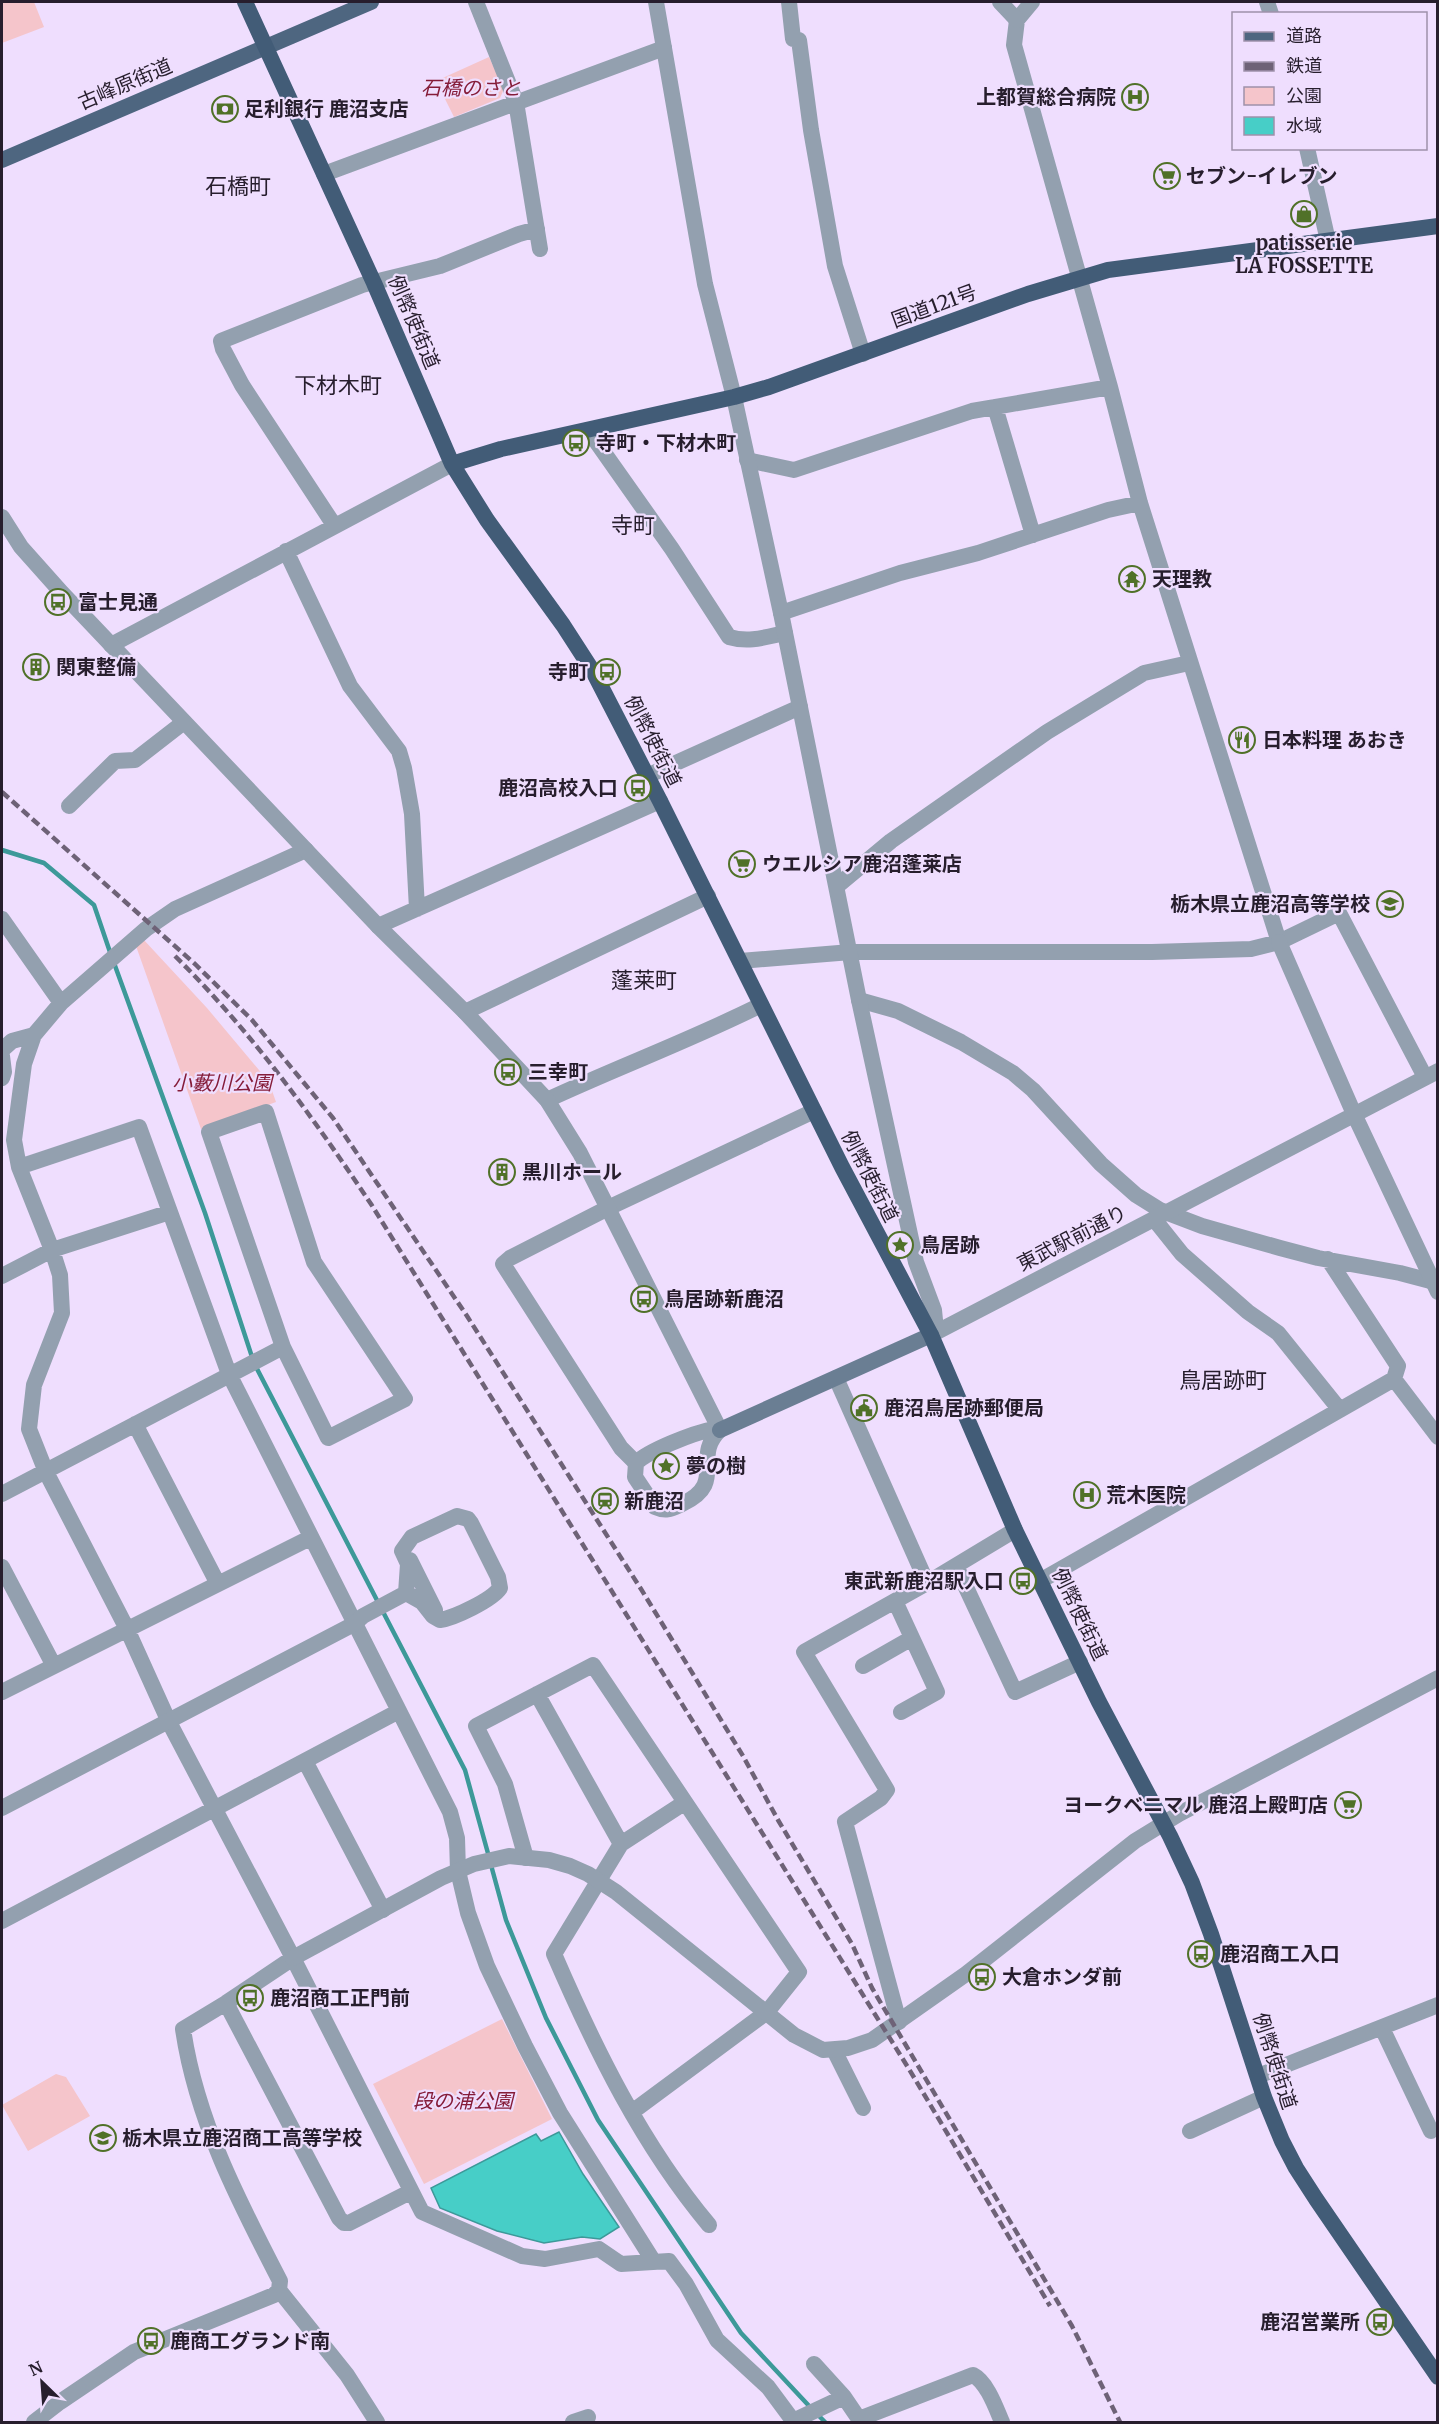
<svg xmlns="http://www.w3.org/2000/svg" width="1439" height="2424" font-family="Merriweather,'Noto Sans JP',serif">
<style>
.green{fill:#f5c5cb}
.water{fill:#47cec7;stroke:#3d9999;stroke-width:1.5}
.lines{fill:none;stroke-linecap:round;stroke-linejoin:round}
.stream{stroke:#3d9999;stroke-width:4.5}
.minor{stroke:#93a0af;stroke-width:16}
.tertiary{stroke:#93a0af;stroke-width:16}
.secondary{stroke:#6a7e93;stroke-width:16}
.primary{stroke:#4e6680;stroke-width:16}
.trunk{stroke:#425c77;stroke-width:16}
.rail{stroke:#6e6277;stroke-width:4.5;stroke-dasharray:9 4.5;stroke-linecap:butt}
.labels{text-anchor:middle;stroke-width:4.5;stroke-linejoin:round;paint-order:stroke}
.street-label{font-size:20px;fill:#271e2d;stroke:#efdefe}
.park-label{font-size:20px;font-style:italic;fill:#851c39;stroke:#efdefe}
.poi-label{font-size:20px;font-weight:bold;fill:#271e2d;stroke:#efdefe;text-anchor:start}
.quarter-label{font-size:22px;fill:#271e2d;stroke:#efdefe}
</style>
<rect width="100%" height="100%" fill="#efdefe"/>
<path class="green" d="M2 2H34L44 27 2 43Z
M489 57 504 89 500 98 454 117 436 81Z
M143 939 207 1008 269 1082 276 1102 201 1129 136 946Z
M502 2019 552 2119 424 2184 373 2084Z
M56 2074 66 2077 90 2116 28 2151 2 2105Z"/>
<path class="water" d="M559 2132 583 2174 619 2227 600 2239 582 2237 544 2243 497 2231 440 2208 431 2188 536 2134 541 2141Z"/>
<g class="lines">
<path class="stream" d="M2 850 44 863 94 905 111 955
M114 963 205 1213 254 1363 465 1770 489 1857
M491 1865 506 1920 546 2018 598 2120 741 2333 811 2408
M817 2414 825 2422"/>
<path class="minor" d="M476 2 516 102 540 249
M789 2 793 39
M1032 2 1017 20 1014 45 1110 387 1140 503 1279 942
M1267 2 1271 14
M799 40 811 130 835 266 863 354
M1307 148 1328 241
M324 174 664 48
M995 407 1033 535
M588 430 672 549 729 637C749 643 766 637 785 633
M747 460 794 470 972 411 1110 387
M334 525 242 385 223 349 221 341 362 285 440 266 519 234 537 229
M286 551 350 686 399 751 404 768 412 814 417 909
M781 613 900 573 978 553 1108 510 1140 503
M111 645 452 464
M647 776 800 707
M69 806 115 761 135 760 184 722
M306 850 175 909 146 929 61 1003 34 1035 24 1064 14 1140 19 1167 52 1250 60 1275 62 1313 34 1385 29 1429 46 1472 127 1629 169 1722 293 1958 422 2212 522 2256 545 2259 599 2249 621 2264 669 2261 686 2284 717 2340 768 2387 794 2422
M837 886 891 841 1047 732 1144 673 1189 663
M2 919 61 1003
M378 926 660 801
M740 961 851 952H1152L1251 949 1279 942 1339 913 1425 1077
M859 1000 898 1011 961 1042 1013 1073 1033 1090 1101 1164 1136 1195 1160 1210 1202 1226 1280 1248 1318 1258 1400 1273 1438 1283
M465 1012 708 896
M2 1050 12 1041 34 1035
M2 1056 4 1072 2 1078
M547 1100C618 1067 691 1040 761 1005
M266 1112 314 1262 405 1399 328 1438 283 1347 209 1132Z
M19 1167 139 1127 229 1374 450 1812 457 1838 458 1871 468 1913 487 1966 525 2046 560 2113 654 2262
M1154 1219 1182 1254 1248 1312 1278 1333 1340 1410
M1328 1259 1398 1366 1394 1379 1438 1437
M2 1276 52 1250 170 1212
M836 1378 927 1583
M135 1424 218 1584
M636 1463 621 1448 503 1264 510 1258 608 1208 814 1111
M2 1494 283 1347
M956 1566 1015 1692 1080 1662
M2 1567 54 1666
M1040 1581 1394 1379
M895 1601 937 1692 901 1712
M863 1666 912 1638
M2 1692 310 1538
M537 1694 621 1844
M305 1761 383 1910
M684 1803 621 1844 554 1954C595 2049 642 2145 709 2225
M526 1858 505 1784 476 1726 593 1665 799 1972 767 2012 632 2112
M2 1921 399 1711
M226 2003 339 2218 344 2223H349L410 2192
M899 2022 845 1822 881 1798 887 1790 804 1652 927 1583 1015 1530
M1382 2028 1431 2131
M834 2050 863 2108
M1258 2076 1438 2005
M1190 2131 1264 2097
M279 2290 347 2375 377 2422
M814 2364 844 2397 861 2422
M859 2419 973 2375C987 2382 996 2408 1002 2422
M793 2421 844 2397
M34 2422 60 2402 134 2352 274 2295 279 2290 280 2281C238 2200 196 2119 183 2029L226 2003 293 1958
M573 2422 588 2417"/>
<path class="tertiary" d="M656 2 705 284 734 397 781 613 859 1000 916 1262 934 1310 935 1320 931 1335
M1000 2 1017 20
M2 517 21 547 62 593 378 926 465 1012 547 1100 580 1153 720 1430
M1279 942 1354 1114 1438 1292
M931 1335 1438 1071
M713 1429 720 1430C691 1457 728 1483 682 1504 671 1509 666 1512 655 1507L635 1477 636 1463C649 1450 694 1433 713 1429Z
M457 1516 468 1519 471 1523 498 1577 500 1588C492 1600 454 1618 440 1620L433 1616 422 1602 406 1593 408 1564 402 1551 412 1537Z
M410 1560 435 1610
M2 1808 354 1624 363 1616 406 1593
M293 1958 441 1878 474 1864 509 1856 549 1860 570 1866 588 1874 616 1892 794 2035 823 2050 848 2048 872 2040 966 1974 1135 1841 1179 1814 1438 1678"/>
<path class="secondary" d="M720 1430 931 1335"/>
<path class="primary" d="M2 160 371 2"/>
<path class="trunk" d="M245 2 374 283 452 464 487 520 563 625 594 673 660 801 842 1167 931 1335 1015 1530 1099 1702 1170 1836 1192 1883 1211 1934 1264 2097 1282 2141 1296 2168 1316 2199 1438 2377
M452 464 501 449 734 397 769 387 1028 294 1108 270 1438 226"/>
<path class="rail" d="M2 792 195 964 252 1020 333 1118 467 1316 641 1589 743 1756 778 1820 852 1944 872 1988 1072 2326 1120 2422
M175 956C251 1031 312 1116 371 1204L909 2069 1050 2306"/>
</g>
<defs>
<symbol id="hospital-ring" viewBox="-11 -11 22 22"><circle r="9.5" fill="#efdefe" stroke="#507128" stroke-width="1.5"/><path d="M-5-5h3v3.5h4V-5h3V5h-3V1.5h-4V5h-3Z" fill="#507128"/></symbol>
<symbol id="bank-ring" viewBox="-11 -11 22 22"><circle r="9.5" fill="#efdefe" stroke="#507128" stroke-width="1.5"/><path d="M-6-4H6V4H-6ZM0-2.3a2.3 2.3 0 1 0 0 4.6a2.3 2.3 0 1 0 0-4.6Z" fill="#507128"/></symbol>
<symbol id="supermarket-ring" viewBox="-11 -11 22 22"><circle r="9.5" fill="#efdefe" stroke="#507128" stroke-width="1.5"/><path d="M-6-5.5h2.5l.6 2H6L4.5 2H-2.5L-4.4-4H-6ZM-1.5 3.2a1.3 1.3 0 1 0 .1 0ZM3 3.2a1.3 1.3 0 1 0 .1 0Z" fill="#507128"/></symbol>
<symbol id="shop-ring" viewBox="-11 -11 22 22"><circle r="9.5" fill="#efdefe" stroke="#507128" stroke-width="1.5"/><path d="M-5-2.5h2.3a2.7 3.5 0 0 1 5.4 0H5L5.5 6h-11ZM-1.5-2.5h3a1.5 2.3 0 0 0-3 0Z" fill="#507128"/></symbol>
<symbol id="bus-ring" viewBox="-11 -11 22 22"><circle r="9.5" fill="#efdefe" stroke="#507128" stroke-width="1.5"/><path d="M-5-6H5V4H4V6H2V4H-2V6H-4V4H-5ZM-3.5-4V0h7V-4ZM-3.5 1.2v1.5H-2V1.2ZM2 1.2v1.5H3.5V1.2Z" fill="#507128"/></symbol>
<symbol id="temple-ring" viewBox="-11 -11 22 22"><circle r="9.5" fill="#efdefe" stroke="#507128" stroke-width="1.5"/><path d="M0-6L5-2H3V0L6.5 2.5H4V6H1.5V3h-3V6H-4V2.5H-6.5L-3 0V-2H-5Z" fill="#507128"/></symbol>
<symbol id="building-ring" viewBox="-11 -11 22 22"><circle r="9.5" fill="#efdefe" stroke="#507128" stroke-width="1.5"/><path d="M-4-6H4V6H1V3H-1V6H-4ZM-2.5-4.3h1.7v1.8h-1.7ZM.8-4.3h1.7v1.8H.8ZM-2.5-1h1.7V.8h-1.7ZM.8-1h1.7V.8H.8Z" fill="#507128"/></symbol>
<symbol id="restaurant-ring" viewBox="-11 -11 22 22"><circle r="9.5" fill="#efdefe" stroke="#507128" stroke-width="1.5"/><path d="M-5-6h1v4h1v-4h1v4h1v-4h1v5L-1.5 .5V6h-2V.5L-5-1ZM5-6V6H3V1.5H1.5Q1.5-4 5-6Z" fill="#507128"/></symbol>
<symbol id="school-ring" viewBox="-11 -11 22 22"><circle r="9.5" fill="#efdefe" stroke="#507128" stroke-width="1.5"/><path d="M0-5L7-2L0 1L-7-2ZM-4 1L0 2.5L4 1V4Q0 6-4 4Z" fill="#507128"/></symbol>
<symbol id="sight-ring" viewBox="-11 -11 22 22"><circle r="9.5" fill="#efdefe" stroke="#507128" stroke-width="1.5"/><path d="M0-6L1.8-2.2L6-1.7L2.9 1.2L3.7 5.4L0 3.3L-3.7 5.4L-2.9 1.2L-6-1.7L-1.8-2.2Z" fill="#507128"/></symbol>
<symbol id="civic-ring" viewBox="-11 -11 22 22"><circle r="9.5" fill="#efdefe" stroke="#507128" stroke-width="1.5"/><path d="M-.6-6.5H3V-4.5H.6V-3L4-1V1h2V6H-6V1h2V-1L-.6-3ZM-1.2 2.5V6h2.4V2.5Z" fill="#507128"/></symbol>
<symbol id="station-ring" viewBox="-11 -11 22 22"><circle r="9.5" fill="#efdefe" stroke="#507128" stroke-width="1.5"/><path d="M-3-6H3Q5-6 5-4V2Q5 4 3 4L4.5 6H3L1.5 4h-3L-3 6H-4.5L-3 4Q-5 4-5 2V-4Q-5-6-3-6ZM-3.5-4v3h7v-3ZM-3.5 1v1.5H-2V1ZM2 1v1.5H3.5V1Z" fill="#507128"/></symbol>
</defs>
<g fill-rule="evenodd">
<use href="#hospital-ring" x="1120" y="82" width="30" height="30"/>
<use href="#bank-ring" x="210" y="94" width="30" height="30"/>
<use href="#supermarket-ring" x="1152" y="161" width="30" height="30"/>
<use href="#shop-ring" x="1289" y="199" width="30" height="30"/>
<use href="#bus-ring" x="561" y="428" width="30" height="30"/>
<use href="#temple-ring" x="1117" y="564" width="30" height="30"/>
<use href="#bus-ring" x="43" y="587" width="30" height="30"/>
<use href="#building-ring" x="21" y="652" width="30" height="30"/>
<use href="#bus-ring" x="592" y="657" width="30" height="30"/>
<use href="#restaurant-ring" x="1227" y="725" width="30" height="30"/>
<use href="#bus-ring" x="623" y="773" width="30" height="30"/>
<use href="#supermarket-ring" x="727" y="849" width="30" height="30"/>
<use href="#school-ring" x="1375" y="889" width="30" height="30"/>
<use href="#bus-ring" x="493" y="1057" width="30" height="30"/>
<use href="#building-ring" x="487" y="1157" width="30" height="30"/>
<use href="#sight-ring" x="885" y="1230" width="30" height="30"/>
<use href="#bus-ring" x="629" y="1284" width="30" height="30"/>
<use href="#civic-ring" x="849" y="1393" width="30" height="30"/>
<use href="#sight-ring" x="651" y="1451" width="30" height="30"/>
<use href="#hospital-ring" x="1072" y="1480" width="30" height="30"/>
<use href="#station-ring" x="590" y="1486" width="30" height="30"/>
<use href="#bus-ring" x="1008" y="1566" width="30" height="30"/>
<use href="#supermarket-ring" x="1333" y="1790" width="30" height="30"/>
<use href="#bus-ring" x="1186" y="1939" width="30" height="30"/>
<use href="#bus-ring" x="967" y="1962" width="30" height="30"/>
<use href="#bus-ring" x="235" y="1983" width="30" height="30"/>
<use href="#school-ring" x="88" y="2123" width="30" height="30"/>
<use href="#bus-ring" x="1365" y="2307" width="30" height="30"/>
<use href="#bus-ring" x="136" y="2326" width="30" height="30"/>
</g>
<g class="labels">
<g class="street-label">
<text transform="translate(125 84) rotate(-23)" y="7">古峰原街道</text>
<text transform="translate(934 306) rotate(-20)" y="7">国道121号</text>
<text transform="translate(414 322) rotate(67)" y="7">例幣使街道</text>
<text transform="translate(653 741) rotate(63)" y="7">例幣使街道</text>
<text transform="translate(870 1176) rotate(63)" y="7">例幣使街道</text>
<text transform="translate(1072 1238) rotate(-27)" y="7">東武駅前通り</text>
<text transform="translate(1080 1614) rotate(64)" y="7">例幣使街道</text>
<text transform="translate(1275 2061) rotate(72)" y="7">例幣使街道</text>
</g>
<g class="park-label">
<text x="471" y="95">石橋のさと</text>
<text x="222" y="1090">小藪川公園</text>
<text x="463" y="2108">段の浦公園</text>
</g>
<g class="poi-label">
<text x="1116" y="104" text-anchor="end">上都賀総合病院</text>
<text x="244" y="116">足利銀行 鹿沼支店</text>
<text x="1186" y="183">セブン-イレブン</text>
<text x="1304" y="250" text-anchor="middle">patisserie<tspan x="1304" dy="23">LA FOSSETTE</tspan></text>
<text x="596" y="450">寺町・下材木町</text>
<text x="1152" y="586">天理教</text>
<text x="78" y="609">富士見通</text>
<text x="56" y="674">関東整備</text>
<text x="588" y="679" text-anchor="end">寺町</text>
<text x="1262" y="747">日本料理 あおき</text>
<text x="618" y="795" text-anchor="end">鹿沼高校入口</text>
<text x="762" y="871">ウエルシア鹿沼蓬莱店</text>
<text x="1370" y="911" text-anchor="end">栃木県立鹿沼高等学校</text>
<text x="528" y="1079">三幸町</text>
<text x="522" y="1179">黒川ホール</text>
<text x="920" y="1252">鳥居跡</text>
<text x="664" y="1306">鳥居跡新鹿沼</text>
<text x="884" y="1415">鹿沼鳥居跡郵便局</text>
<text x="686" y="1473">夢の樹</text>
<text x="1106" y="1502">荒木医院</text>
<text x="624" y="1508">新鹿沼</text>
<text x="1004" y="1588" text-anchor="end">東武新鹿沼駅入口</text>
<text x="1328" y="1812" text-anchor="end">ヨークベニマル 鹿沼上殿町店</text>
<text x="1220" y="1961">鹿沼商工入口</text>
<text x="1002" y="1984">大倉ホンダ前</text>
<text x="270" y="2005">鹿沼商工正門前</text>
<text x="122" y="2145">栃木県立鹿沼商工高等学校</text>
<text x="1360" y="2329" text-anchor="end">鹿沼営業所</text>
<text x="170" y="2348">鹿商工グランド南</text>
</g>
<g class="quarter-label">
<text x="238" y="194">石橋町</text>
<text x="338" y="393">下材木町</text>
<text x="633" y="533">寺町</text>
<text x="644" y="988">蓬莱町</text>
<text x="1223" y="1388">鳥居跡町</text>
</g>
</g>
<rect width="1439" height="2424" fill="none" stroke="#271e2d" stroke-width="6"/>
<rect x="1232" y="12" width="195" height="138" fill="#efdefe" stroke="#9f91aa" stroke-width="1.5"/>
<rect x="1244" y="32" width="30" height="9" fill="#4e6680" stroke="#9f91aa" stroke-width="1.5"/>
<text x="1286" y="42" font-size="18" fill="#271e2d">道路</text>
<rect x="1244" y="62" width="30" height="9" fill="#6e6277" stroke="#9f91aa" stroke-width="1.5"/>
<text x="1286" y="72" font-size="18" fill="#271e2d">鉄道</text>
<rect x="1244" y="87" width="30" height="18" fill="#f5c5cb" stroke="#9f91aa" stroke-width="1.5"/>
<text x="1286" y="102" font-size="18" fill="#271e2d">公園</text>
<rect x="1244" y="117" width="30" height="18" fill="#47cec7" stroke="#9f91aa" stroke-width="1.5"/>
<text x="1286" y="132" font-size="18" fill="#271e2d">水域</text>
<g transform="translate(42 2382) rotate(335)" stroke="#efdefe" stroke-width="4.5" paint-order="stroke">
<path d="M0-4.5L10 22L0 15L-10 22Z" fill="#271e2d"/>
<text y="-9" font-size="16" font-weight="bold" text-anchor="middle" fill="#271e2d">N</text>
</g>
</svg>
